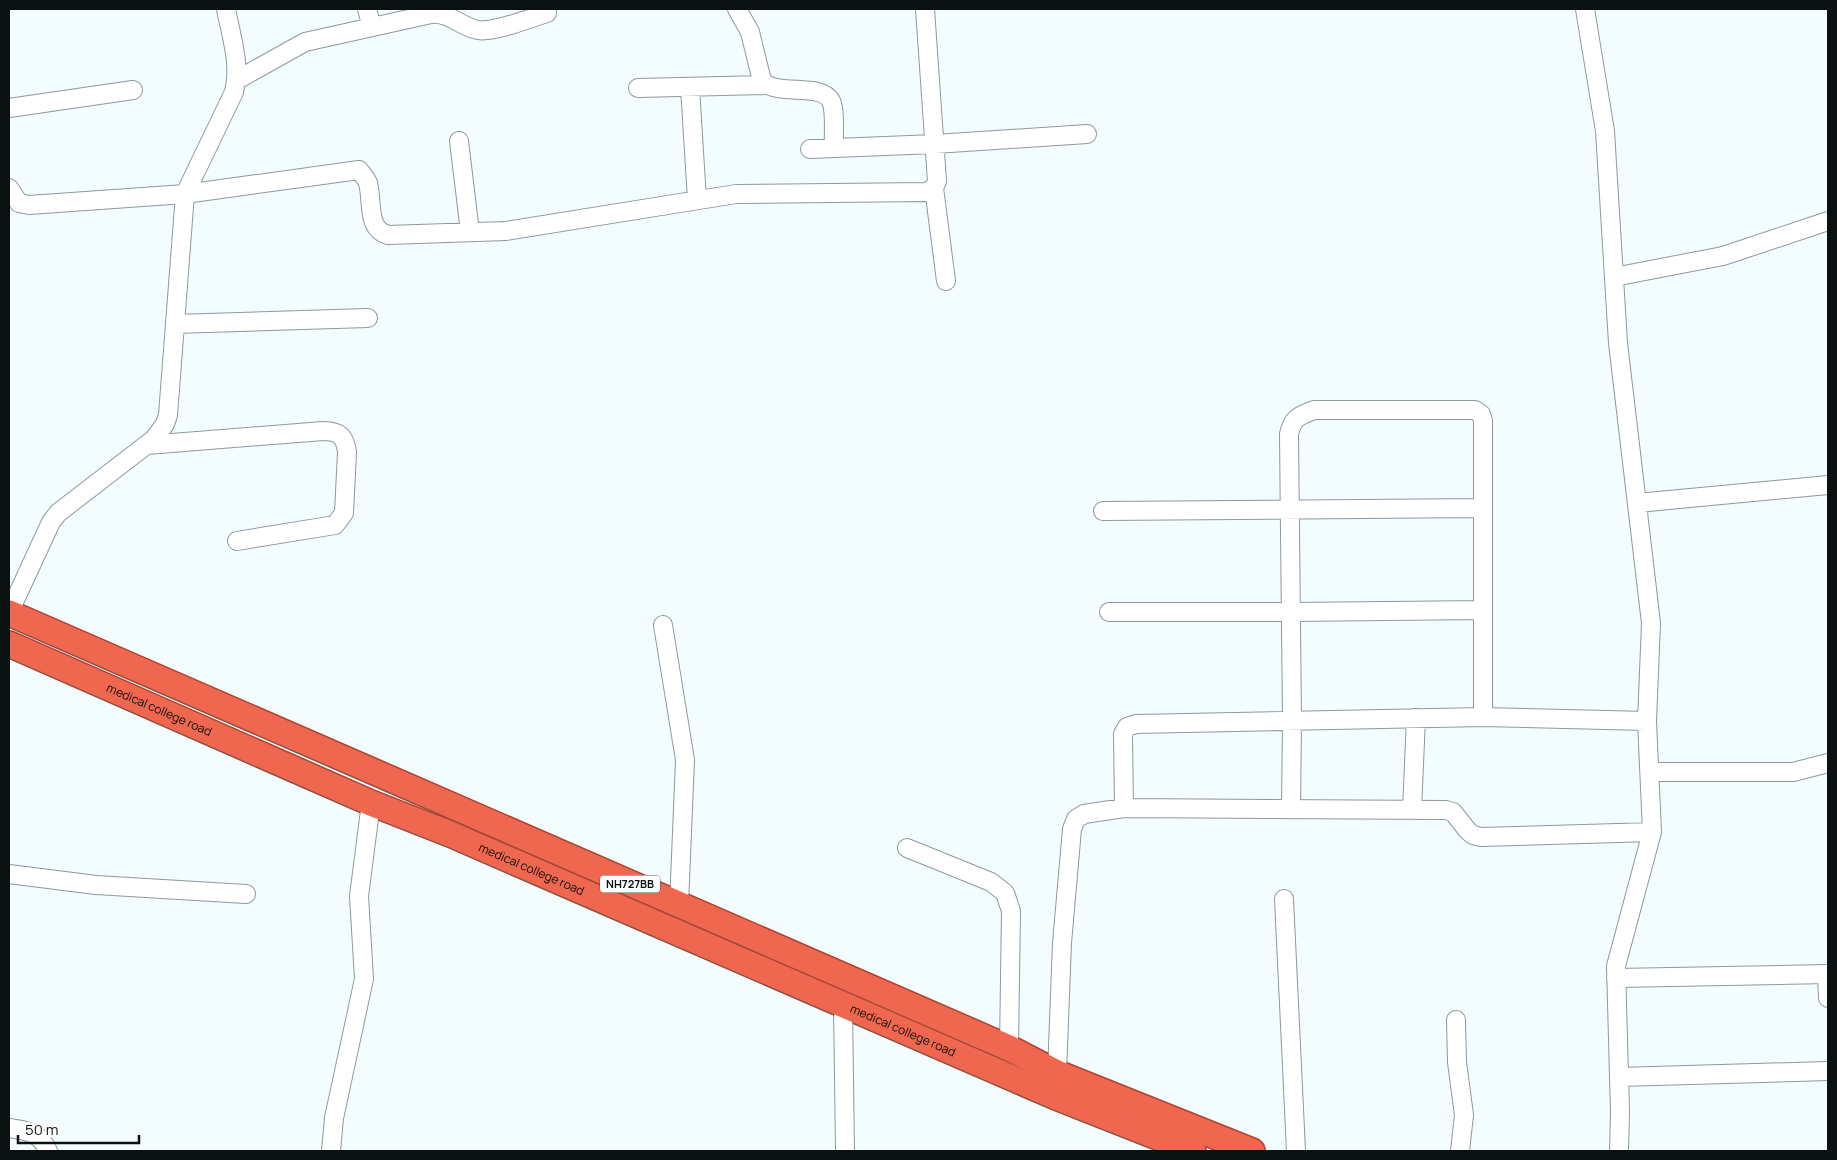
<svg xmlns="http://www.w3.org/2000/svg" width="1837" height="1160" font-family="Manrope,sans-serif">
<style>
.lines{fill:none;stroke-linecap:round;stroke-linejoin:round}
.minor-casing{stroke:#8c999d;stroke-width:20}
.highway-casing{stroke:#9f4939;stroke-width:28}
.minor{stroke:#fff;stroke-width:18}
.highway{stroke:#ef674f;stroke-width:25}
.labels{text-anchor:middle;stroke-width:4;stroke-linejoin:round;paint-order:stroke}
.shield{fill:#fff;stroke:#545858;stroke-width:1}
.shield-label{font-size:11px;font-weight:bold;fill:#0b1011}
.street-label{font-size:12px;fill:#0b1011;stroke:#fff}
</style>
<rect width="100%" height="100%" fill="#f3fcff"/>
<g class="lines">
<defs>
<path id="minor" d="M367 9 372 27
M737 9 750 32 762 81C778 97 821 82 831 101 836 112 833 136 834 148
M1585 9 1605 131 1618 343 1651 623 1647 721 1652 832 1616 966 1620 1112 1619 1151
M237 80 305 42 431 14C449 12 461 27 478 30 494 33 530 18 547 13
M690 87 697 200
M638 88 767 85
M9 108 133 90
M459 141 470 232
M810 149 935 144 1087 134
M9 188 19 203 29 205 185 194 359 170C362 174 366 178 368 183 373 201 366 229 388 235L506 231 736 194 926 192 934 188 937 181 925 9
M934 188 946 281
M1614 277 1723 256 1828 221
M175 324 368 318
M147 445 323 431C339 431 345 436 347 452L344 513 335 525 237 541
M1637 503 1828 485
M1103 511 1483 508
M1109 612H1291L1483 610
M9 613 51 522 58 513 154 439 165 424 168 415 185 194 234 92C241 64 231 36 226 9
M663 625 685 760 679 905
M1651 772H1793L1828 763
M1124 808 1123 734 1127 727 1136 724 1483 717 1647 721
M1291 809 1292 721 1289 434C1293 417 1299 416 1314 410H1475L1481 414 1483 421V717
M1412 810 1416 718
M907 848 991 882 1005 893 1011 911 1009 1048
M9 874 96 885 246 894
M1284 899 1296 1151
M1827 974 1828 998
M1616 978 1828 974
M843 1005 845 1151
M1456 1020 1457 1062 1464 1115 1460 1151
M1057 1073 1062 943 1072 829 1076 819 1084 814 1124 808 1446 810 1453 812 1468 831 1473 835 1481 837 1652 832
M1619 1077 1828 1071
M9 1128C26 1130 41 1133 48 1151
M331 1151 334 1118 364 979 359 896 371 803"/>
<g id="highway">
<path d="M9 613 1009 1048 1057 1073 1252 1151"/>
<path id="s1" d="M9 644 371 803 450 834 1056 1097 1193 1151"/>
</g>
</defs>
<use href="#minor" class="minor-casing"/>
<use href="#highway" class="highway-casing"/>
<use href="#minor" class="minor"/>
<use href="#highway" class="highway"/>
</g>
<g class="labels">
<rect class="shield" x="600" y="875.5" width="60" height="17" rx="4"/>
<g class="shield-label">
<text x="630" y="888">NH727BB</text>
</g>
<g class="street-label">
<text dy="4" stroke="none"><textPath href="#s1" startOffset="164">medical college road</textPath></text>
<text dy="4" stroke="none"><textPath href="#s1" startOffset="569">medical college road</textPath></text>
<text dy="4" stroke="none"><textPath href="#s1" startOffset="974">medical college road</textPath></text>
</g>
</g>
<rect width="1837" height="1160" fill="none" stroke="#0b1011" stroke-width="20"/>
<path d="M18 1135v8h121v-8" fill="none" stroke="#0b1011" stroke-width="2.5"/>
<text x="25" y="1135" font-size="15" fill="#0b1011" stroke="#ffffff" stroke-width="4" paint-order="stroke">50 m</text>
</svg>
